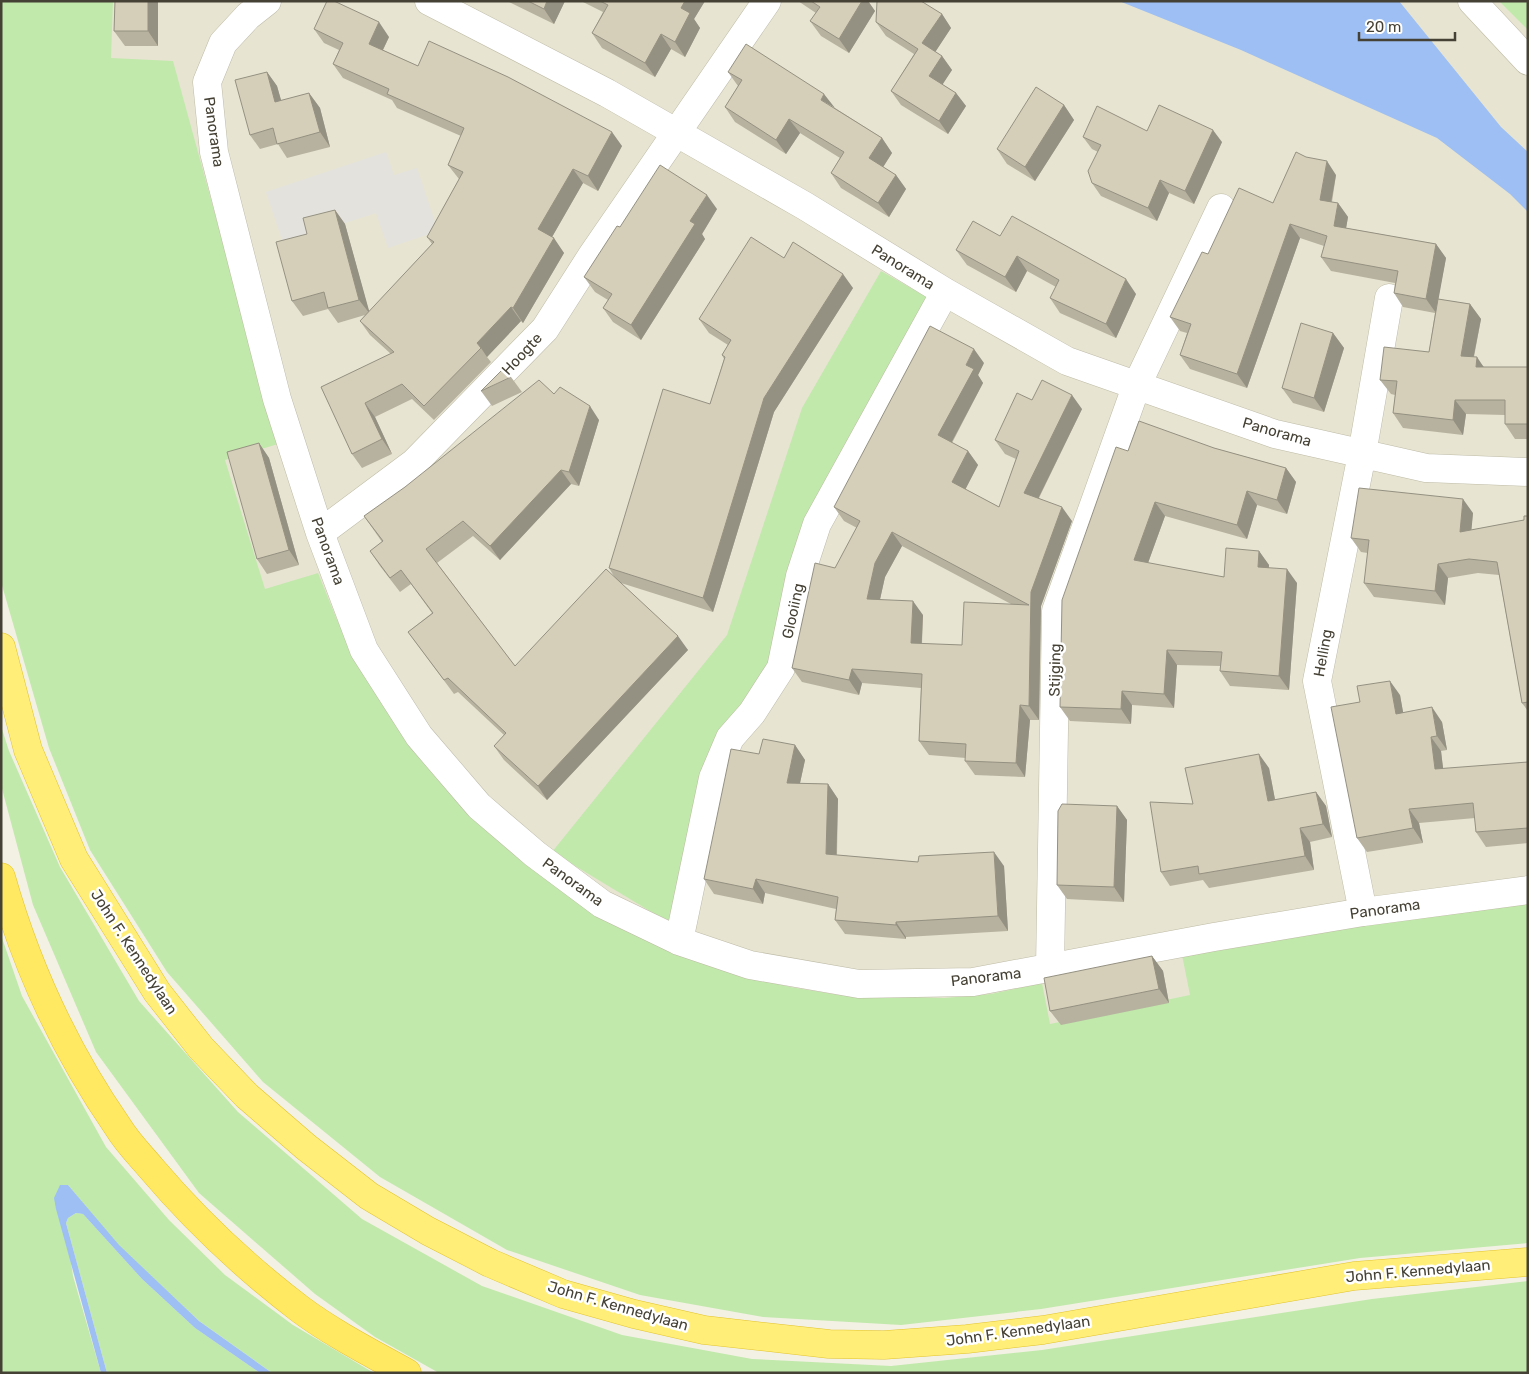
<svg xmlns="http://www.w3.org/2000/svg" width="1529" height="1374" font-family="Rubik,sans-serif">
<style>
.residential{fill:#e7e4d2}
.green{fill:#c1e9ab}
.parking{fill:#e3e2dd}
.water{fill:#9dbff3}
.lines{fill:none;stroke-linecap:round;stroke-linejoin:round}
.minor-casing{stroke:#bebba6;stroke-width:29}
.trunk-casing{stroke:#e3c32e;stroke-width:29}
.motorway-casing{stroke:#e3c32e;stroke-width:29}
.minor{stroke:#fff;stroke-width:28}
.trunk{stroke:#ffef79;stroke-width:28}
.motorway{stroke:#ffe962;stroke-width:28}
.wall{fill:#b7b29f;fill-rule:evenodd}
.shaded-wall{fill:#959182}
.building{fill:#d5cfb9;stroke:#959182;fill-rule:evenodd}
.labels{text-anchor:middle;stroke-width:5;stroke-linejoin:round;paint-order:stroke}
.street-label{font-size:15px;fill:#454134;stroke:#fff}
</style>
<rect width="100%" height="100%" fill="#f3f1e4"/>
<path class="residential" d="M79 1H1528V986L978 1061 781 1046 214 583Z"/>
<path class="green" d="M1 1H113L111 58 173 61 278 444 225 460 265 589 318 573 337 620 364 671 517 854 750 977 790 987 839 995 944 998 991 994 1042 983 1050 1024 1190 995 1182 955 1269 937 1528 902V1243L1360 1258 1041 1309 901 1325 763 1317 640 1295 507 1250 380 1177 263 1082 167 972 90 850 49 748 1 582Z
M1499 1H1528V30Z
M881 271 930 299 770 666 718 739 668 922 552 852 727 635 802 408Z
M1 726 9 751 60 867 139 1001 238 1112 362 1219 482 1286 622 1335 752 1359 891 1366 1042 1350 1372 1299 1528 1281V1373H439L375 1337 315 1294 199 1193 96 1052 33 905 1 785Z
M1 935 22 996 106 1147 169 1220 225 1275 293 1325 374 1373H272L199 1321 118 1245 68 1185H60L73 1276 101 1373H1Z
M76 1213 83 1214 142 1279 195 1328 260 1373H107L66 1223 68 1218Z"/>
<path class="parking" d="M386 152 394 175 417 168 438 231 388 248 376 213 283 243 266 192Z"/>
<path class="water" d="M1119 1H1399L1501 127 1528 152V212L1510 194 1437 138 1241 50Z
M60 1185H68L119 1245 199 1321 272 1373H260L195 1328 142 1279 83 1214 76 1213 68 1218 66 1223 107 1373H101L56 1209 54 1198Z"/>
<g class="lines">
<defs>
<path id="minor" d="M267 1 248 16 223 43 207 82 214 152 277 399 320 533 364 650 419 736 479 806 535 854 602 904 679 941 750 965 859 984 973 982 1214 937 1363 912 1528 890
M429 1 607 93 805 206 945 292 1067 361 1275 434 1426 468 1528 472
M1472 1 1528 61
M320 533 414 463 545 329 591 257 767 1
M1363 912 1317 681 1362 454 1389 298
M679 941 713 778 730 738 752 713 781 668 800 576 817 524 945 292
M1050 968 1056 611 1136 387 1221 208"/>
<path id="trunk" d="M1 647 28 750 74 859 157 992 201 1048 247 1096 306 1147 369 1196 428 1231 490 1263 563 1294 634 1314 704 1330 829 1344 884 1345 967 1339 1043 1330 1354 1276 1528 1262"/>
<path id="motorway" d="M1 877C26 965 66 1052 118 1127 127 1142 140 1155 151 1168 196 1221 245 1267 300 1309 332 1333 371 1353 407 1373"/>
</defs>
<use href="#minor" class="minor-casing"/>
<use href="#trunk" class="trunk-casing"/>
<use href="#motorway" class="motorway-casing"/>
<use href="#minor" class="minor"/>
<use href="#trunk" class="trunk"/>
<use href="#motorway" class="motorway"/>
</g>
<path class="wall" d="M115 1H158V46H125L114 31Z
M507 1H565L554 24Z
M581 1H705L694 19 700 28 685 57 671 49 655 77 602 48 592 33 603 12Z
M798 1H868L875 11 849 53 821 36 810 21 816 13Z
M942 14 951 28 935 52 942 56 952 70 942 84 956 93 966 106 948 134 901 105 891 91 914 54 886 36 876 22Z
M314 29 389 37 383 50 418 66 622 146 598 191 583 183 552 237 564 253 523 323 521 321 487 357 491 362 434 420 412 399 375 417 392 454 362 468 352 454 321 387 391 354 370 335 360 321 365 315 338 323 328 309 303 316 292 301 307 234 335 210 345 224 369 312 432 244 427 237 459 179 448 165 461 136 397 108 392 100 343 78 333 64 339 50 324 43Z
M267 72 277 86 281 101 309 93 320 108 330 147 287 158 278 144 260 149 250 135Z
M728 72 835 108 882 138 892 153 883 167 896 175 906 189 889 217 841 188 831 173 840 158 800 133 786 154 735 122 725 107 738 86Z
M1064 105 1074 120 1035 181 1007 164 997 149Z
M1147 131 1222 142 1194 204 1169 193 1157 221 1101 196 1092 183 1098 152 1092 149 1083 137Z
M1336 175 1332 202 1338 203 1348 217 1346 228 1436 244 1446 258 1438 299 1470 304 1481 319 1474 357 1484 367H1528V439H1515L1505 424V415L1466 414 1463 435 1403 428 1393 413 1395 395 1391 394 1380 380 1429 352 1435 313 1403 307 1394 293 1395 283 1331 271 1321 257 1324 246 1300 238 1247 388 1190 369 1180 355 1187 333 1180 331 1170 317 1208 254 1273 203Z
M717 209 702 234 705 239 641 340 613 322 603 308 608 300 595 292 584 277 620 227Z
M1000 236 1136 294 1116 338 1060 313 1050 298 1056 287 1027 271 1016 292 967 265 956 250Z
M784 258 853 288 774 412 713 612 621 583 688 650 547 800 504 760 494 746 504 735 458 692 454 694 408 632 432 613 411 584 400 592 380 566 370 551 382 542 364 516 554 394 599 420 579 486 571 484 500 560 473 536 437 563 515 666 615 578 609 568 710 404 724 359 722 355 728 345 709 333 699 319Z
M1333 333 1344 348 1324 412 1293 403 1282 388Z
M984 363 978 375 983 383 952 443 968 451 978 465 965 489 999 507 1016 459 1005 454 995 440 1032 400 1082 409 1039 498 1072 521 1041 606 1039 720H1030L1025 777 975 775 965 761 966 758 929 755 919 741 921 688 862 683 859 695 802 682 792 668 835 568 857 528 844 521 834 507ZM902 546 1011 604 962 645 922 644 923 615 880 599 885 577Z
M511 377 522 392 492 406 481 391Z
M259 443 269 458 299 565 267 574 257 559Z
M1214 448 1286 468 1296 482 1287 514 1257 505 1247 539 1165 516 1148 563 1224 577 1259 551 1269 565V568L1297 583 1289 690 1230 686 1220 671 1221 666 1177 665 1174 708 1132 705 1131 724 1070 721 1060 707 1128 451Z
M1473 513 1471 530 1524 520 1528 516V711L1522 703 1499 575 1478 573 1448 578 1445 605 1374 597 1364 583 1368 553 1361 552 1351 538Z
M1400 695 1403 713 1442 722 1447 750 1441 751 1443 769 1528 762V843L1486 847 1476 832 1475 818 1419 823 1423 843 1367 852 1357 838 1360 702Z
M795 745 805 760 800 783 828 784 838 799 837 855 918 862 1004 866 1008 931 906 937V939L845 934 835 920 836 909 765 893 763 904 714 894 704 879 759 754Z
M1269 768 1275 800 1316 792 1326 806 1332 837 1310 842 1314 870 1209 888 1203 880 1170 886 1161 872 1193 804Z
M1117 806 1127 820 1124 902 1067 899 1057 885Z
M1152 956 1163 971 1169 1003 1061 1025 1050 1011Z"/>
<path class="shaded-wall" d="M148 1H158V46L148 31Z
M547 1H565L554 24 544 9Z
M685 1H705L694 19 700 28 685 57 675 42 681 8Z
M862 1H868L875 11 849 53 839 39Z
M942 14 951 28 932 57 922 43Z
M379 22 389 37 379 58 369 44Z
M661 34 671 49 655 77 645 63Z
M942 56 952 70 939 90 929 76Z
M267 72 277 86 286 117 275 102Z
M309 93 320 108 330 147 320 132Z
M956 93 966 106 948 134 939 121Z
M824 94 835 108 821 100Z
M1064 105 1074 120 1035 181 1025 167Z
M789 119 800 133 786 154 776 140Z
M1213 130 1222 142 1194 204 1185 191Z
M612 132 622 146 598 191 588 176Z
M882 138 892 153 880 172 869 158Z
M1327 161 1336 175 1329 214 1320 200Z
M573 169 583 183 548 244 538 229Z
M896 175 906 189 889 217 878 203Z
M1160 180 1169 193 1157 221 1148 208Z
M707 195 717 209 702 234 705 239 641 340 631 325 690 221Z
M1338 203 1348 217 1344 240 1334 226Z
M335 210 345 224 370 314 359 300Z
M1290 224 1300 238 1247 388 1237 374Z
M554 238 564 253 523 323 513 308Z
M1436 244 1446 258 1436 313 1426 299Z
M1017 256 1027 271 1016 292 1005 277Z
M843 274 853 288 774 412 713 612 703 598 764 398Z
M1126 279 1136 294 1116 338 1106 324Z
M1470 304 1481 319 1471 370 1461 356Z
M511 307 521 321 487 357 481 348 477 343Z
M1333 333 1344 348 1324 412 1314 398Z
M974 349 984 363 978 375 983 383 948 449 938 435 966 365Z
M1477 357 1487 372 1476 367Z
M1072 395 1082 409 1034 507 1024 493Z
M1455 400 1466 414 1463 435 1453 420Z
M365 403 375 417 392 454 382 439Z
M590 406 599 420 579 486 569 472Z
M259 443 269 458 299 565 289 550Z
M968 451 978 465 962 496 952 482Z
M1286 468 1296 482 1287 514 1277 500Z
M561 470 571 484 500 560 490 546Z
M1247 491 1257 505 1247 539 1237 525Z
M1463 499 1473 513 1470 546 1460 532Z
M1155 502 1165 516 1144 574 1134 560Z
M1062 507 1072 521 1041 606 1039 720 1029 706 1031 592Z
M892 532 902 546 885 577 877 613 867 599 875 563Z
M1259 551 1269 565 1268 581 1258 567Z
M1438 564 1448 578 1445 605 1435 591Z
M1287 569 1297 583 1289 690 1279 676Z
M913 601 923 615 921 657 911 643Z
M678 636 688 650 547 800 538 786Z
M1167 650 1177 665 1174 708 1164 694Z
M852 669 862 683 859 695 849 680Z
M1390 681 1400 695 1406 728 1396 714Z
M1122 691 1132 705 1131 724 1121 709Z
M1020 705 1030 720 1025 777 1016 763Z
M1432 707 1442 722 1447 750 1437 736Z
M1431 737 1441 751 1445 784 1435 769Z
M795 745 805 760 797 797 787 783Z
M1259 754 1269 768 1278 815 1268 801Z
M828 784 838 799 836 868 826 854Z
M1316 792 1326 806 1332 837 1323 824Z
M1117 806 1127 820 1124 902 1114 887Z
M1409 809 1419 823 1423 843 1413 828Z
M1300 828 1310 842 1314 870 1305 856Z
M994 852 1004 866 1008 931 998 916Z
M756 879 765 893 763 904 753 889Z
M896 922 906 937V939L896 925Z
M1152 956 1163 971 1169 1003 1159 989Z"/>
<path class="building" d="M115 1H148V31H114Z
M327 1H334L379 22 369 44 418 66 429 41 508 77 612 132 588 176 573 169 538 229 554 238 513 308 511 307 477 343 481 348 424 406 402 384 365 403 382 439 352 454 321 387 394 352 360 321 434 242 427 237 463 172 448 165 464 128 387 94 389 89 333 64 343 43 314 29Z
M528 1H547L544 9Z
M600 1H685L681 8 690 13 675 42 661 34 645 63 592 33 608 5Z
M811 1H862L839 39 810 21 820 7Z
M877 1H921L942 14 922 43 942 56 929 76 956 93 939 121 891 91 918 49 876 22Z
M746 44 824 94 821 100 882 138 869 158 896 175 878 203 831 173 844 152 789 119 776 140 725 107 742 80 728 72Z
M267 72 275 102 309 93 320 132 277 144 273 128 250 135 235 80Z
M1036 87 1064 105 1025 167 997 149Z
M1159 105 1213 130 1185 191 1160 180 1148 208 1092 183 1088 171 1101 145 1083 137 1097 106 1147 131Z
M1296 152 1306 157 1327 161 1320 200 1338 203 1334 226 1436 244 1426 299 1394 293 1398 271 1321 257 1327 236 1290 224 1237 374 1180 355 1191 324 1170 317 1202 252 1208 254 1239 188 1273 203Z
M660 165 707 195 690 221 695 224 631 325 603 308 612 294 584 277 617 226 620 227Z
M335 210 359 300 328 308 324 292 292 301 276 242 307 234 303 218Z
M1012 216 1126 279 1106 324 1050 298 1059 280 1017 256 1005 277 956 250 973 221 1000 236Z
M751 237 784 258 793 242 843 274 764 398 703 598 609 568 663 389 710 404 725 357 722 355 731 340 699 319Z
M1438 299 1470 304 1461 356 1477 357 1476 367H1528V424H1505V400H1455L1453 420 1393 413 1397 381 1380 380 1384 347 1429 352Z
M1301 323 1333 333 1314 398 1282 388Z
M930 326 974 349 966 365 974 369 938 435 968 451 952 482 999 507 1019 451 995 440 1017 393 1032 400 1042 380 1072 395 1024 493 1062 507 1031 592 1029 706 1020 705 1016 763 965 761 966 744 919 741 922 674 852 669 849 680 792 668 815 563 835 568 860 521 834 507ZM892 532 1029 605 964 602 962 645 911 643 913 601 867 599 875 563Z
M503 369 511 377 481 391Z
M539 380 554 394 560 387 590 406 569 472 561 470 490 546 463 521 426 549 515 666 606 569 678 636 538 786 494 746 506 733 448 678 444 680 408 632 433 613 401 570 390 578 370 551 383 541 364 516 405 487Z
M1139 421 1214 448 1286 468 1277 500 1247 491 1237 525 1155 502 1134 560 1224 577 1226 548 1259 551 1258 567 1287 569 1279 676 1220 671 1222 652 1167 650 1164 694 1122 691 1121 709 1060 707 1062 600 1116 447 1128 451Z
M259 443 289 550 257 559 227 452Z
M1359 488 1463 499 1460 532 1524 520V516H1528V702L1522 703 1497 562 1469 559 1438 564 1435 591 1364 583 1369 540 1351 538Z
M1390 681 1396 714 1432 707 1437 736 1431 737 1435 769 1528 762V828L1476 832 1473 803 1409 809 1413 828 1357 838 1331 707 1360 702 1357 686Z
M763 739 795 745 787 783 828 784 826 854 918 862 919 856 994 852 998 916 896 922V925L835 920 838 897 756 879 753 889 704 879 731 749 759 754Z
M1259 754 1268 801 1316 792 1323 824 1300 828 1305 856 1199 874 1198 866 1161 872 1150 802 1193 804 1185 768Z
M1062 804 1117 806 1114 887 1057 885 1058 811Z
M1152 956 1159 989 1050 1011 1044 978Z"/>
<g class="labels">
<g class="street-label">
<text transform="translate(214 132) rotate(82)" y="5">Panorama</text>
<text transform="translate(903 267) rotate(32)" y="5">Panorama</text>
<text transform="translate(522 354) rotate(-47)" y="5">Hoogte</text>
<text transform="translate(1277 432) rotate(16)" y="5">Panorama</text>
<text transform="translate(328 551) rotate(70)" y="5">Panorama</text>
<text transform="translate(793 611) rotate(-78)" y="5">Glooiing</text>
<text transform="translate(1323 653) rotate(-80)" y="5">Helling</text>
<text transform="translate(1055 670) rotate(-89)" y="5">Stijging</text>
<text transform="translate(573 882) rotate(36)" y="5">Panorama</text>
<text transform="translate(1385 909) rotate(-8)" y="5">Panorama</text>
<text transform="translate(134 952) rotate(57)" y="5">John F. Kennedylaan</text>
<text transform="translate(986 977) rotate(-7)" y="5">Panorama</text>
<text transform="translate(1418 1271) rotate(-5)" y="5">John F. Kennedylaan</text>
<text transform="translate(618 1306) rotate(16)" y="5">John F. Kennedylaan</text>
<text transform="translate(1018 1331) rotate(-8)" y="5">John F. Kennedylaan</text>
</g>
</g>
<rect width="1529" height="1374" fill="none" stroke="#454134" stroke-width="5"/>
<path d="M1359 32v8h96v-8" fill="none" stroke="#454134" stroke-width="2.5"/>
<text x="1366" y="32" font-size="15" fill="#454134" stroke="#ffffff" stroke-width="4" paint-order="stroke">20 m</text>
</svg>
